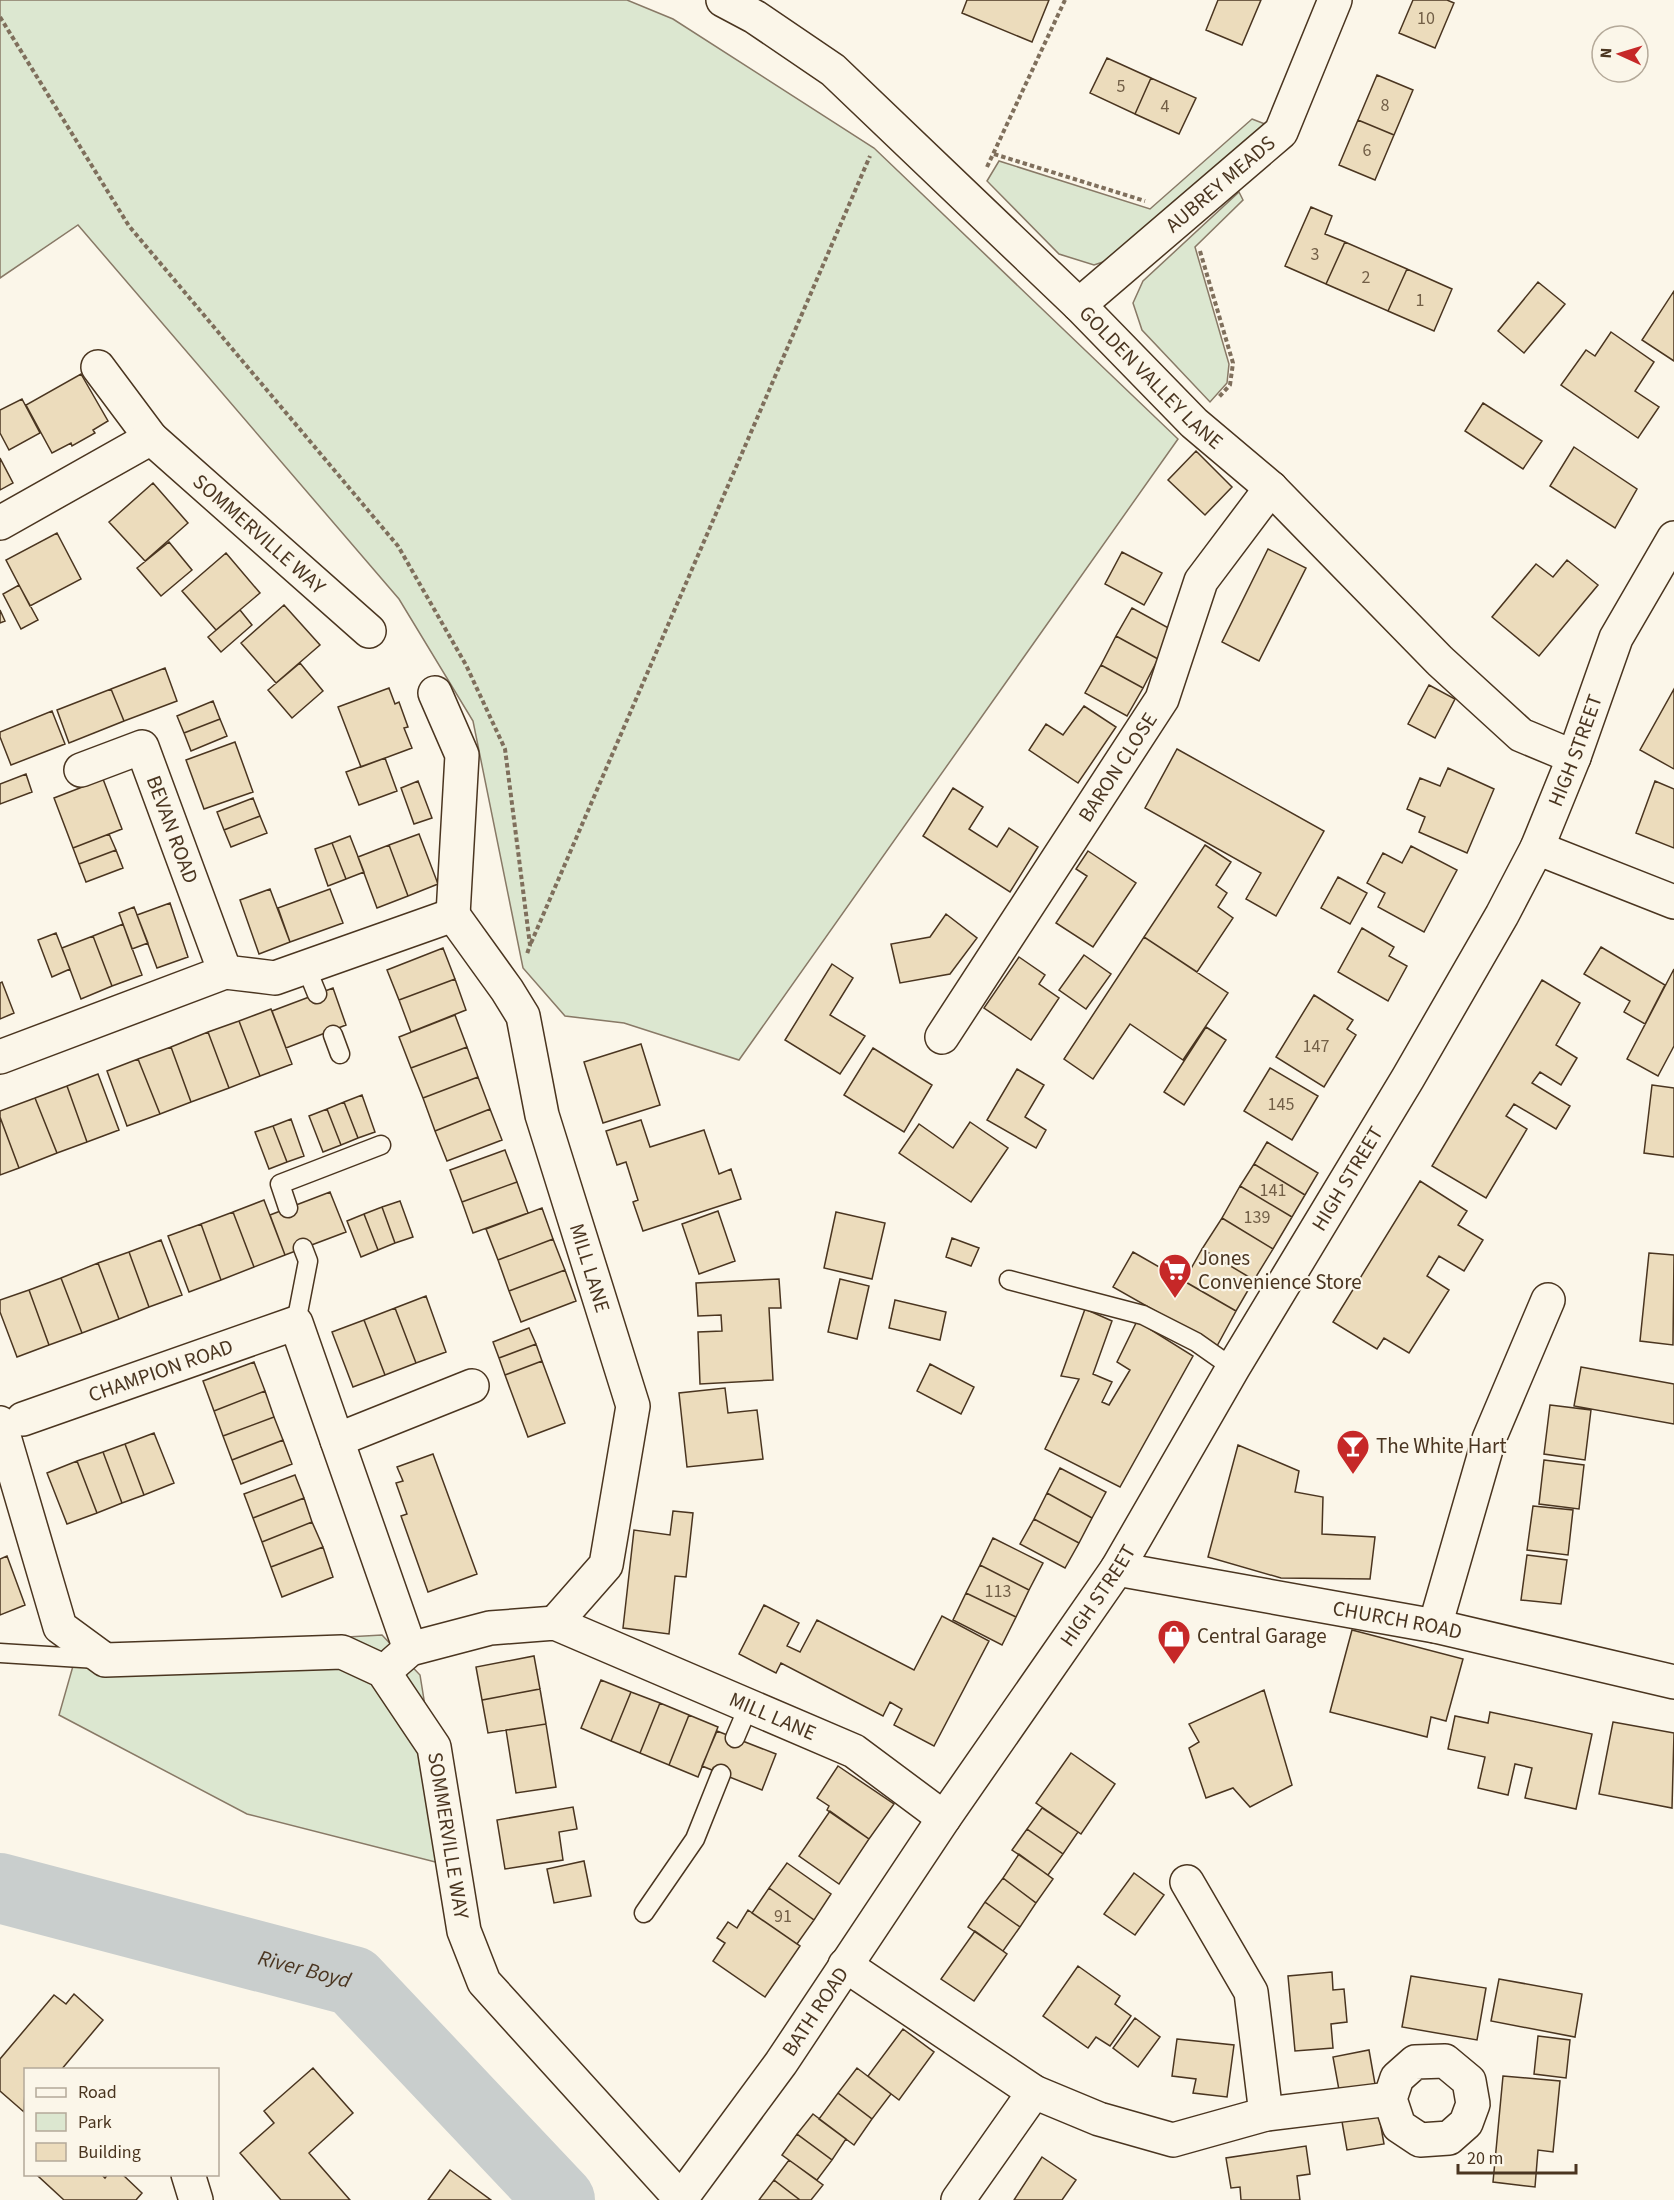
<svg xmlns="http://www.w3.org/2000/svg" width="1674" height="2200" font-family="'Source Sans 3',sans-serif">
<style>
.green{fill:#dce7d0;stroke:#887966;stroke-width:1.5}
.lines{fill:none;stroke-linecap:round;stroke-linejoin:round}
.river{stroke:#c9cecd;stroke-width:70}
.building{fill:#ecdcbc;stroke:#4a3520;stroke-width:1.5}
.lane-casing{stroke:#4a3520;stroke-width:21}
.street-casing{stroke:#4a3520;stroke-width:36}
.primary-casing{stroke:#4a3520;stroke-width:36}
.path{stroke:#7f6f5c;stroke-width:4;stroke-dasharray:4.5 3;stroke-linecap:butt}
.lane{stroke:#fbf6e9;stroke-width:18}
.street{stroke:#fbf6e9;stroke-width:33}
.primary{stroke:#fbf6e9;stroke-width:33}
.labels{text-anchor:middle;stroke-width:4.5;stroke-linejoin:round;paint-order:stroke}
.number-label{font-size:18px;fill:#725f47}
.street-label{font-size:21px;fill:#4a3520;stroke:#fbf6e9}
.poi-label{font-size:21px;fill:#4a3520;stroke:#fbf6e9;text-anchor:start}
.water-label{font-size:22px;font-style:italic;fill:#4a3520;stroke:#fbf6e9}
</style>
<rect width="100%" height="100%" fill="#fbf6e9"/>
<path class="green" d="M0 0H627L673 19 874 148 1178 439 739 1060 624 1023 565 1016 523 968 473 721 399 599 78 225 0 278Z
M1252 119 1265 124 1124 255 1094 265 1059 254 987 181 999 161 1150 209Z
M1239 192 1243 200 1195 247 1229 364 1227 383 1210 402 1142 330 1133 303 1143 281Z
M382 1635 420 1675 451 1866 247 1814 59 1715 77 1652Z"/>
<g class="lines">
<path class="river" id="s1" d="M0 1888 353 1981 560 2200"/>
</g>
<path class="building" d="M967 0H1049L1032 42 962 13Z
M1218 0H1261L1242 45 1206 30Z
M1413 0H1447L1454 3 1435 48 1399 33Z
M1107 58 1151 78 1135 114 1090 93Z
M1377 75 1413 90 1394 135 1358 120Z
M1151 78 1196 98 1179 134 1135 114Z
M1358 120 1394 135 1375 180 1339 165Z
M1311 207 1332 216 1325 234 1345 242 1326 284 1285 266Z
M1345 242 1407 269 1388 311 1326 284Z
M1407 269 1452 289 1434 331 1388 311Z
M1538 282 1565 304 1524 353 1498 331Z
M1674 291V361L1642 340Z
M1611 332 1654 362 1635 391 1659 407 1638 438 1561 385 1586 350 1595 356Z
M81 374 108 421 93 430 95 433 72 446 71 443 52 453 26 405Z
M22 399 40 433 9 450 0 433V410Z
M1483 403 1542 441 1523 469 1465 431Z
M1574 447 1637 489 1615 528 1550 486Z
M1196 451 1232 487 1205 515 1168 480Z
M0 458 13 483 0 490Z
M153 483 188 523 145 561 109 522Z
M57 533 81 579 30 606 6 560Z
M169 542 192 570 161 596 137 568Z
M1268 549 1306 568 1259 661 1222 642Z
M1122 552 1162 573 1144 605 1105 584Z
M226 553 260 593 216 630 182 591Z
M1567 560 1598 585 1539 656 1492 617 1536 564 1553 577Z
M19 585 38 620 21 629 3 594Z
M284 605 320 645 276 683 241 643Z
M1132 608 1174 631 1158 659 1116 636Z
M0 610 5 621 0 623Z
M240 610 252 625 221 652 208 637Z
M1116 636 1158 659 1143 688 1101 665Z
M300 663 323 691 292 718 268 690Z
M1101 665 1143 688 1127 716 1085 693Z
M165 668 177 701 124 721 111 689Z
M1429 685 1455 699 1435 738 1408 724Z
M389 688 395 704 399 702 408 727 404 728 412 748 361 767 338 707Z
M111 689 124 721 69 743 57 710Z
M1674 689V769L1640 750Z
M213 701 220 719 184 733 177 716Z
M1084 706 1116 727 1078 783 1029 750 1046 724 1063 735Z
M52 711 65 744 11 765 0 737V732Z
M220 719 227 736 191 751 184 733Z
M235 742 253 792 204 809 186 760Z
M1177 749 1324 831 1276 916 1246 899 1261 873 1145 808Z
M385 758 397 791 359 805 346 772Z
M1448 768 1494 789 1467 853 1419 832 1425 817 1407 809 1420 778 1440 786Z
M26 774 32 792 0 804V784Z
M103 779 122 829 73 848 54 798Z
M418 781 432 818 414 824 401 788Z
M1655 781 1674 789V848L1636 833Z
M953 788 983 807 969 829 997 847 1009 828 1038 847 1010 892 923 836Z
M253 798 260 816 224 830 217 812Z
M260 816 267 833 231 847 224 830Z
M109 834 116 850 79 864 73 848Z
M419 834 438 884 408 896 389 845Z
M350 836 364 872 346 879 332 843Z
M332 843 346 879 328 886 315 849Z
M389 845 408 896 377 908 358 857Z
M1205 845 1231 862 1216 885 1227 893 1218 907 1233 918 1197 972 1144 937Z
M1411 846 1457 870 1424 932 1378 907 1385 893 1367 883 1383 853 1402 863Z
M116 850 123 868 86 882 79 864Z
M1088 851 1136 883 1093 947 1056 923 1087 876 1076 869Z
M1338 877 1367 893 1350 924 1321 908Z
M270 889 290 942 259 954 240 900Z
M330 889 343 923 290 942 278 908Z
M170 903 188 957 157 968 137 915Z
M134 907 148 943 132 949 119 913Z
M946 914 977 938 950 974 900 983 891 944 930 937Z
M123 924 142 975 112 986 93 936Z
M1362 928 1394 947 1389 956 1407 966 1388 1001 1338 972Z
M56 933 70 969 52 977 38 940Z
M93 936 112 986 81 999 62 948Z
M1144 937 1228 993 1183 1060 1130 1024 1093 1079 1064 1059Z
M1601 947 1665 985 1645 1024 1624 1012 1630 1001 1584 974Z
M443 948 455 979 399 1000 387 970Z
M1084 955 1111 974 1086 1009 1059 990Z
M1019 957 1045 975 1039 984 1059 998 1031 1040 984 1008Z
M832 964 853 978 830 1015 865 1036 840 1074 785 1040Z
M1674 969V1046L1658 1076 1627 1059Z
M455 979 466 1010 411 1032 399 1000Z
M1542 980 1580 1003 1556 1045 1577 1058 1561 1085 1540 1072 1532 1083 1570 1106 1556 1129 1514 1104 1506 1116 1527 1129 1486 1198 1432 1166Z
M2 982 14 1013 0 1019V983Z
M333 988 346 1025 286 1048 272 1011Z
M1314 995 1353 1020 1347 1029 1356 1035 1324 1087 1276 1057Z
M271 1009 292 1064 260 1076 239 1021Z
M455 1015 467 1047 411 1068 399 1037Z
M239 1021 260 1076 229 1088 208 1032Z
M1206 1027 1226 1040 1184 1105 1164 1092Z
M208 1032 229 1088 191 1102 171 1047Z
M641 1044 660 1105 603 1123 584 1062Z
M171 1047 191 1102 160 1114 138 1059Z
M467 1047 478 1077 423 1098 411 1068Z
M873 1048 932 1085 904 1132 844 1095Z
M138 1059 160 1114 127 1126 107 1071Z
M1270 1068 1318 1096 1292 1140 1244 1111Z
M1017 1069 1044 1085 1025 1117 1046 1130 1036 1148 987 1120Z
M98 1074 119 1130 87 1142 67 1086Z
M478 1077 490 1109 435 1131 423 1098Z
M1652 1085 1674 1088V1157L1644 1153Z
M67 1086 87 1142 57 1153 35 1098Z
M362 1095 375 1132 358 1138 344 1102Z
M35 1098 57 1153 19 1168 0 1117V1111Z
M344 1102 358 1138 341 1145 327 1109Z
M327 1109 341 1145 323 1152 309 1116Z
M490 1109 502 1140 447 1161 435 1131Z
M0 1117 19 1168 0 1175Z
M291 1119 304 1156 287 1162 273 1126Z
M641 1120 650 1147 704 1130 719 1174 731 1169 741 1199 643 1231 633 1202 638 1200 626 1162 617 1165 606 1131Z
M970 1122 1008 1148 971 1202 899 1153 919 1124 953 1148Z
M273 1126 287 1162 269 1169 255 1132Z
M1267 1142 1318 1173 1305 1195 1254 1164Z
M505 1150 517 1182 462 1202 450 1170Z
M1254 1164 1305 1195 1292 1217 1240 1186Z
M1420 1181 1467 1211 1458 1225 1483 1240 1464 1271 1439 1256 1427 1276 1449 1290 1409 1353 1384 1338 1377 1349 1333 1322Z
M517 1182 528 1213 473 1233 462 1202Z
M1240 1186 1292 1217 1273 1249 1222 1218Z
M330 1192 346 1232 285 1255 270 1215Z
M264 1200 285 1255 254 1267 233 1212Z
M400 1201 413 1237 395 1243 382 1207Z
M382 1207 395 1243 378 1250 364 1214Z
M542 1208 553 1239 498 1260 486 1229Z
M718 1211 735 1261 699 1274 682 1224Z
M233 1212 254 1267 221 1280 201 1224Z
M836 1212 885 1223 872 1279 824 1268Z
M364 1214 378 1250 361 1257 347 1221Z
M1222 1218 1273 1249 1254 1280 1202 1249Z
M201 1224 221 1280 189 1292 168 1236Z
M952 1238 979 1248 971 1266 946 1257Z
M553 1239 565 1270 509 1291 498 1260Z
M161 1240 182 1295 149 1307 129 1252Z
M1202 1249 1254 1280 1236 1311 1184 1281Z
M129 1252 149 1307 119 1319 98 1263Z
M1133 1252 1236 1311 1217 1346 1113 1287Z
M1649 1253 1674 1255 1673 1345 1640 1341Z
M98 1263 119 1319 82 1333 61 1278Z
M565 1270 576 1301 521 1322 509 1291Z
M61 1278 82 1333 49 1345 29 1290Z
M779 1279 781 1308H769L773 1380 700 1384 698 1332 722 1331 721 1315 698 1316 696 1283Z
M840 1279 869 1286 857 1339 828 1332Z
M29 1290 49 1345 17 1357 0 1312V1300Z
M426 1296 446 1352 416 1363 395 1308Z
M895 1300 946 1312 940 1340 889 1328Z
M395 1308 416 1363 385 1375 364 1320Z
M1085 1309 1112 1321 1093 1374 1112 1382 1102 1402 1109 1405 1130 1370 1117 1362 1137 1321 1193 1356 1120 1487 1045 1449 1079 1379 1061 1376Z
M364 1320 385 1375 353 1387 332 1332Z
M529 1328 536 1344 499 1358 493 1342Z
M536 1344 542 1361 505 1375 499 1358Z
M542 1361 565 1423 528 1437 505 1375Z
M254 1362 265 1391 214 1411 203 1381Z
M930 1364 974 1387 961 1414 917 1391Z
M1581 1367 1674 1384V1424L1574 1406Z
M725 1388 728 1413 757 1410 763 1459 687 1467 679 1393Z
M265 1391 274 1417 223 1436 214 1411Z
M1550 1405 1591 1410 1585 1460 1544 1454Z
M274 1417 283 1440 232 1460 223 1436Z
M154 1433 174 1483 144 1495 125 1444Z
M283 1440 292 1464 241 1484 232 1460Z
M125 1444 144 1495 122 1503 103 1452Z
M1238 1445 1299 1471 1295 1492 1323 1497 1322 1534 1375 1537 1370 1579 1281 1578 1208 1557Z
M103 1452 122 1503 97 1513 77 1461Z
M433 1454 477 1574 428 1592 401 1516 407 1514 396 1483 403 1481 397 1467Z
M1544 1460 1584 1465 1579 1509 1539 1504Z
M77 1461 97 1513 67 1524 47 1473Z
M1060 1468 1106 1492 1092 1518 1047 1493Z
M295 1475 304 1498 253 1518 244 1494Z
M1047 1493 1092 1518 1079 1543 1034 1519Z
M304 1498 312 1522 262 1542 253 1518Z
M1533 1506 1573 1510 1568 1555 1527 1550Z
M673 1511 693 1513 686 1577 675 1576 669 1634 623 1628 634 1530 670 1535Z
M1034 1519 1079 1543 1065 1568 1020 1544Z
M312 1522 323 1547 271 1567 262 1542Z
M993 1538 1043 1563 1029 1590 980 1565Z
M323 1547 333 1577 282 1597 271 1567Z
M1527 1555 1567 1560 1561 1604 1521 1600Z
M7 1556 25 1605 0 1615V1559Z
M980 1565 1029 1590 1016 1617 966 1593Z
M966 1593 1016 1617 1002 1645 953 1620Z
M764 1605 799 1623 787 1646 800 1652 817 1620 914 1670 942 1616 989 1641 934 1746 894 1725 902 1709 890 1702 883 1716 781 1663 776 1673 739 1654Z
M1352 1630 1463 1659 1446 1721 1431 1717 1427 1737 1330 1712Z
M534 1656 540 1689 482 1700 476 1667Z
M601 1680 631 1692 611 1741 581 1728Z
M540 1689 546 1724 488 1733 482 1700Z
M1264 1690 1292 1785 1250 1807 1233 1788 1206 1798 1189 1748 1199 1742 1189 1724Z
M631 1692 660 1703 640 1753 611 1741Z
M660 1703 689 1715 669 1765 640 1753Z
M1490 1712 1592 1734 1576 1809 1525 1798 1532 1768 1515 1764 1508 1795 1478 1788 1485 1757 1448 1749 1455 1716 1488 1723Z
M689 1715 718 1727 698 1777 669 1765Z
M1613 1722 1674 1733 1672 1808 1599 1794Z
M546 1724 556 1787 516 1793 506 1730Z
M717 1731 776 1754 762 1790 702 1766Z
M1071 1753 1115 1784 1081 1834 1036 1803Z
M838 1766 894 1804 869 1839 827 1810 829 1806 817 1798Z
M573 1807 577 1829 559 1832 563 1860 505 1869 497 1820Z
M1042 1808 1078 1832 1063 1854 1027 1829Z
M830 1811 869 1839 839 1884 799 1856Z
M1027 1829 1063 1854 1048 1875 1012 1850Z
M1019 1854 1053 1879 1036 1903 1003 1878Z
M584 1861 591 1896 554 1903 547 1869Z
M787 1863 831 1894 814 1920 769 1888Z
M1134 1873 1164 1895 1135 1935 1104 1914Z
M1003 1878 1036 1903 1020 1927 985 1902Z
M769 1888 814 1920 797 1944 752 1913Z
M985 1902 1020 1927 1003 1951 968 1927Z
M748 1910 800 1946 765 1997 713 1961 725 1943 717 1938 728 1922 737 1928Z
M975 1931 1007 1954 974 2001 941 1979Z
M1078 1966 1120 1996 1115 2004 1131 2016 1110 2046 1096 2037 1088 2048 1043 2016Z
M1332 1972 1333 1990 1344 1989 1347 2022 1331 2024 1333 2048 1295 2051 1288 1976Z
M1411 1976 1486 1988 1477 2040 1402 2027Z
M1499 1979 1582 1994 1575 2037 1491 2021Z
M74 1994 103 2020 61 2070H26L24 2112 0 2091V2059L54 1995 66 2004Z
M1135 2018 1160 2037 1138 2067 1113 2048Z
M903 2029 934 2052 899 2100 868 2076Z
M1538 2036 1570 2040 1566 2078 1534 2074Z
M1177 2039 1234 2045 1227 2097 1193 2093 1196 2079 1172 2076Z
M1369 2050 1375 2084 1339 2090 1333 2057Z
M313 2068 353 2113 309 2153 350 2200H281L240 2153 274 2123 264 2111Z
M857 2068 891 2094 872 2119 838 2093Z
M1503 2076 1560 2081 1553 2152 1538 2150 1535 2187 1493 2182Z
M838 2093 872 2119 854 2145 819 2119Z
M1378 2110 1384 2144 1347 2150 1341 2116Z
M813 2114 846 2139 832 2160 797 2134Z
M797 2134 832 2160 817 2180 782 2155Z
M1306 2146 1310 2174 1297 2176 1300 2200H1241L1240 2187 1231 2188 1226 2158Z
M1042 2157 1076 2180 1062 2200H1014Z
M789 2160 823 2185 811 2200H800L774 2180Z
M450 2170 491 2200H428Z
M39 2174H101L105 2178 108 2174H122L142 2193 136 2200H64L38 2176Z
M774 2180 800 2200H759Z"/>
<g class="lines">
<defs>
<path id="lane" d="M306 967 317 994
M333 1035 340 1054
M288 1208 280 1184 381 1145
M1009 1280 1143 1315 1196 1342 1233 1368
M296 1323 308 1261 303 1248
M0 1653 97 1659
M735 1738 749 1705
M644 1913 695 1839 721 1774"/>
<g id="street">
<path id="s2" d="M723 0 755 17 833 70 1079 305 1194 423 1271 488 1440 661 1521 735 1574 757"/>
<path id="s3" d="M1079 305 1281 132 1335 0"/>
<path d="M98 367 151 438"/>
<path id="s4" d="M0 523 151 438 369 631"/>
<path d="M435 693 462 755 453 915"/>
<path id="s5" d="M81 770 142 747 225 972"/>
<path d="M1537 848 1674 902"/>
<path id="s6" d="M453 915 507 990 523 1016 542 1115 633 1406 606 1565 555 1623"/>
<path id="s7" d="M942 1037 1162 699 1201 581 1271 488"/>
<path d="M0 1057 225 972 275 978 453 915"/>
<path id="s8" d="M23 1419 296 1323 410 1649"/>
<path id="s9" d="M0 1423 60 1627 105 1660 342 1652 383 1671 434 1747 464 1931 484 1982 681 2199"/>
<path d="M337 1440 472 1386"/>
<path id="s10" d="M1117 1569 1435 1626 1674 1682"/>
<path d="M1435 1626 1489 1439 1548 1300"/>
<path id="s11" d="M394 1663 410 1649 490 1628 555 1623 854 1751 944 1818"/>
<path d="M1187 1882 1251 1992 1266 2114"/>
<path d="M845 1965 1034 2092 1099 2119 1173 2140 1266 2114 1390 2099"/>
<path d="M1445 2061 1469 2081 1473 2104 1466 2123 1449 2138 1420 2140 1399 2126 1390 2099 1397 2078 1415 2062Z"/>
<path d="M188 2174 196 2200"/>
<path d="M958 2200 1034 2092"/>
</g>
<g id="primary">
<path id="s12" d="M680 2200 781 2063 944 1818 1117 1569 1233 1368 1408 1078 1502 915 1537 848 1574 757 1616 638 1674 538"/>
</g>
</defs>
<use href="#lane" class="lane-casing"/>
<use href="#street" class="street-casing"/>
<use href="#primary" class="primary-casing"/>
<path class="path" d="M0 17 129 226 398 546 466 665 505 749 530 945 527 954
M994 154 1145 201
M987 167 1065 0
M1200 251 1233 363 1230 385 1219 397
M531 943 870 156"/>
<use href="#lane" class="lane"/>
<use href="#street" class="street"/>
<use href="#primary" class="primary"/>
</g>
<defs>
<symbol id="supermarket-pin" viewBox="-11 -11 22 30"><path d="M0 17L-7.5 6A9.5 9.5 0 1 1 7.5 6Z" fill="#c62828" stroke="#fbf6e9"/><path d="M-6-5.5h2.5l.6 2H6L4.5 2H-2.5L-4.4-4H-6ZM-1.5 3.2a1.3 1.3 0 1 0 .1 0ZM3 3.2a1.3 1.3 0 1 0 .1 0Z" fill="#fff"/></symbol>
<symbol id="bar-pin" viewBox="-11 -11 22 30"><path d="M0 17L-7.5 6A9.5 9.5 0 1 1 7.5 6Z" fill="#c62828" stroke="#fbf6e9"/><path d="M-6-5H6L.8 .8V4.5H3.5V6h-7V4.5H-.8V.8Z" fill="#fff"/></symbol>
<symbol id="shop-pin" viewBox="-11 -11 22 30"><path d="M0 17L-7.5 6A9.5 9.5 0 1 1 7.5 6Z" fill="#c62828" stroke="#fbf6e9"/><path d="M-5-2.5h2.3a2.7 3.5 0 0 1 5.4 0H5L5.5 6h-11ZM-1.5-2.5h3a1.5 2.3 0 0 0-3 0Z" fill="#fff"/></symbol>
</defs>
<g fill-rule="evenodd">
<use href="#supermarket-pin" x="1156" y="1251" width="38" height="52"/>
<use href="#bar-pin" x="1334" y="1427" width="38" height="52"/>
<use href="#shop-pin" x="1155" y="1617" width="38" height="52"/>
</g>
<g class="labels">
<g class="number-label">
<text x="1426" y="24">10</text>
<text x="1121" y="92">5</text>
<text x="1385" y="111">8</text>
<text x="1165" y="112">4</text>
<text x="1367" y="156">6</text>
<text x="1315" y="260">3</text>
<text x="1366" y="283">2</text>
<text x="1420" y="306">1</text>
<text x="1316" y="1052">147</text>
<text x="1281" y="1110">145</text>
<text x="1273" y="1196">141</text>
<text x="1257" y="1223">139</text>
<text x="998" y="1597">113</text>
<text x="783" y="1922">91</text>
</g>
<g class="street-label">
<text dy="7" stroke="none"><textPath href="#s3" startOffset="186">AUBREY MEADS</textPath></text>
<text dy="7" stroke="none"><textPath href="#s2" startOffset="573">GOLDEN VALLEY LANE</textPath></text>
<text dy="7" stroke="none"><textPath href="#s4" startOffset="318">SOMMERVILLE WAY</textPath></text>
<text dy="7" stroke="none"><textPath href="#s12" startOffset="1707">HIGH STREET</textPath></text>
<text dy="7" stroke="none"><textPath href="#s7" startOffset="322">BARON CLOSE</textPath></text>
<text dy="7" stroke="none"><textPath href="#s5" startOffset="153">BEVAN ROAD</textPath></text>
<text dy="7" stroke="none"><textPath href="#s12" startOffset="1221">HIGH STREET</textPath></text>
<text dy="7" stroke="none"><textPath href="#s6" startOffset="384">MILL LANE</textPath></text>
<text dy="7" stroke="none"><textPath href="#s8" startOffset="146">CHAMPION ROAD</textPath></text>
<text dy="7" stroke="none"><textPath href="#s12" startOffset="735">HIGH STREET</textPath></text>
<text dy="7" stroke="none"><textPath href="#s10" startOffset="285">CHURCH ROAD</textPath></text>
<text dy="7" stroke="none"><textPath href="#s11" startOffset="406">MILL LANE</textPath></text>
<text dy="7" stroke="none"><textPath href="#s9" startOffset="732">SOMMERVILLE WAY</textPath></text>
<text dy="7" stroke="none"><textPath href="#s12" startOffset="232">BATH ROAD</textPath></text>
</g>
<g class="poi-label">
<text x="1198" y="1265">Jones<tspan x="1198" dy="24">Convenience Store</tspan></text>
<text x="1376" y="1453">The White Hart</text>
<text x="1197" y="1643">Central Garage</text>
</g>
<g class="water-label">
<text dy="8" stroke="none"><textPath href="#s1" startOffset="315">River Boyd</textPath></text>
</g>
</g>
<rect x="24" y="2068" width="195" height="108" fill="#fbf6e9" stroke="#b4a999" stroke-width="1.5"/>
<rect x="36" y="2088" width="30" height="9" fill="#fbf6e9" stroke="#b4a999" stroke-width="1.5"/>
<text x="78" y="2098" font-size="18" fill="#4a3520">Road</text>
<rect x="36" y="2113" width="30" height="18" fill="#dce7d0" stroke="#b4a999" stroke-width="1.5"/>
<text x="78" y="2128" font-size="18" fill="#4a3520">Park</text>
<rect x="36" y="2143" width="30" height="18" fill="#ecdcbc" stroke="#b4a999" stroke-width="1.5"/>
<text x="78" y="2158" font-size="18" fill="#4a3520">Building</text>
<g transform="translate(1620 54) rotate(274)"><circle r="28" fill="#fbf6e9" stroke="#b4a999" stroke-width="1.5"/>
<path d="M0-4.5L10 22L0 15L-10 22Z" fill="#c62828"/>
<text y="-9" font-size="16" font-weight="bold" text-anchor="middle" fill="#4a3520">N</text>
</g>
<path d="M1458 2164v9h118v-9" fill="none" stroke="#4a3520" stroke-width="3"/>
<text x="1467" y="2164" font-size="18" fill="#4a3520" stroke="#fbf6e9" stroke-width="4.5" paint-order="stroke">20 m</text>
</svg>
